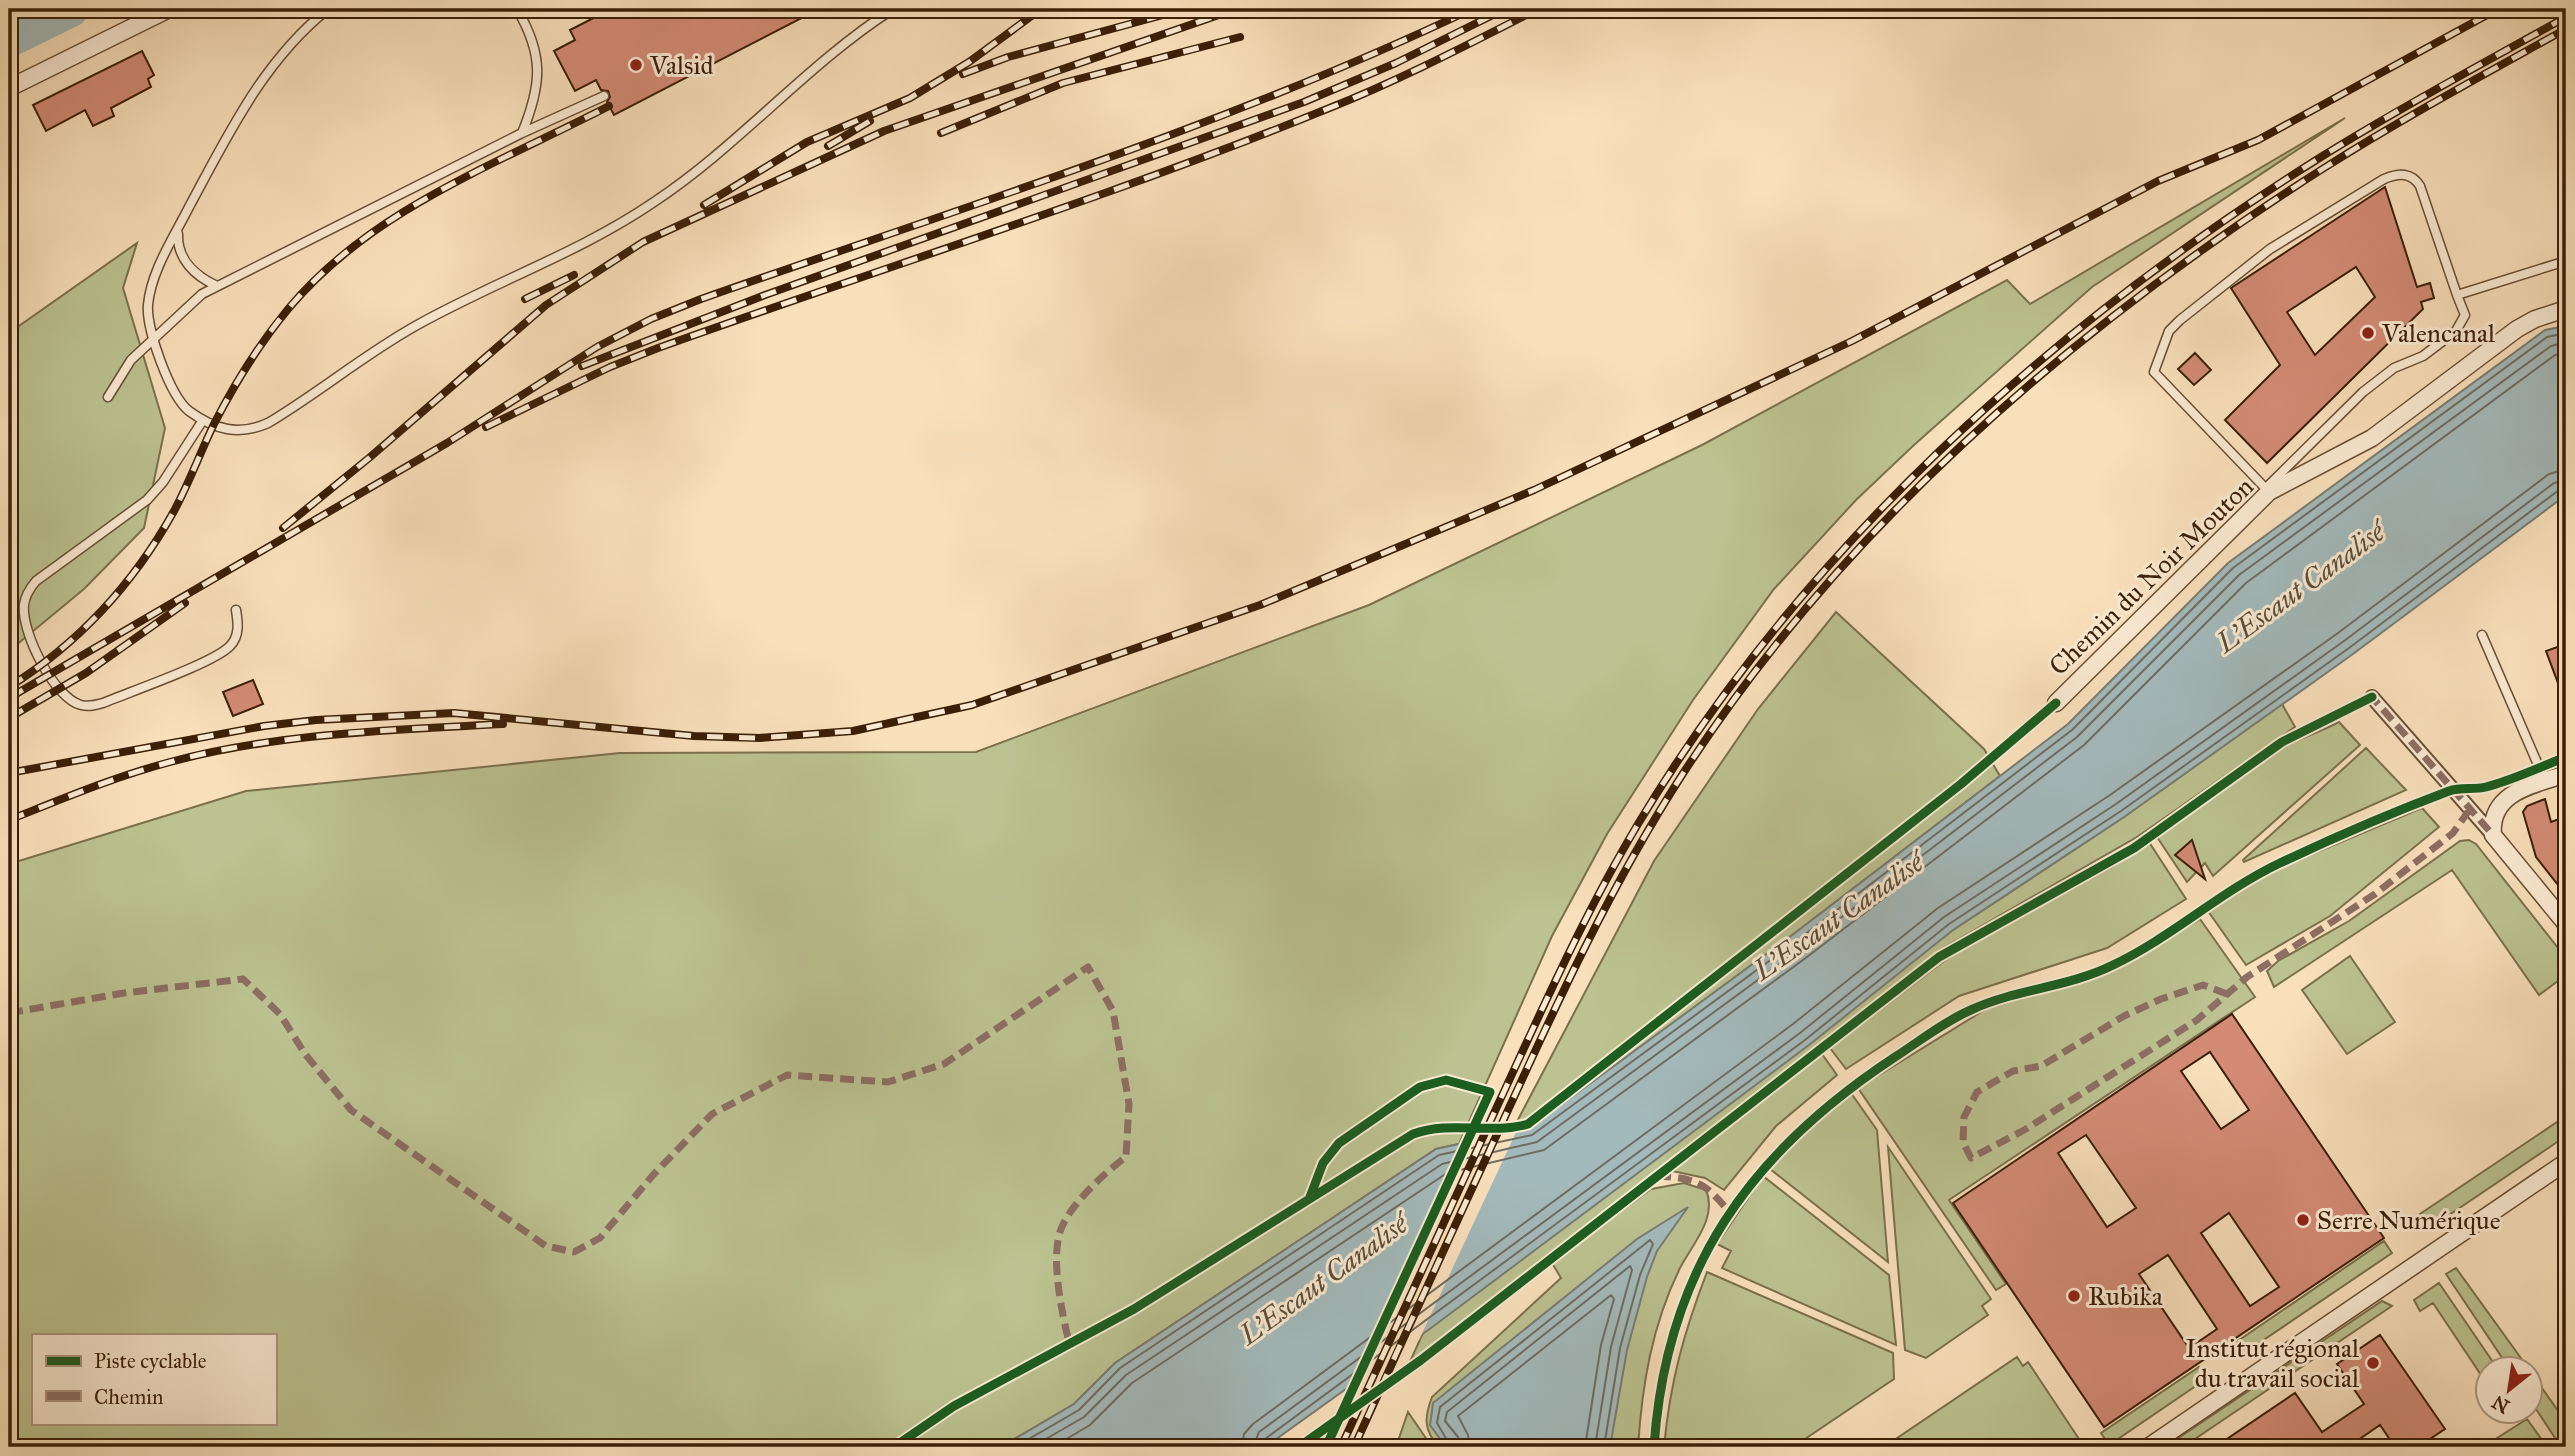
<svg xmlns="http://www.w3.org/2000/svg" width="2575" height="1456" font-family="'IM FELL Great Primer',serif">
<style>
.green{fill:#bcc291;stroke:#7c704c;stroke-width:2;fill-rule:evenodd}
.water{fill:#a3babc;stroke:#797c73;stroke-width:2}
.pier{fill:#f9e0bc}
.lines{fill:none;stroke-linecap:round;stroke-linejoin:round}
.shore{stroke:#6f6c61;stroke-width:2}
.river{stroke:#a3babc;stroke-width:37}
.building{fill:#d38b76;stroke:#3b1f06;stroke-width:2;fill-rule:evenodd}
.service-casing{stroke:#6a4f34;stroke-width:11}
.pedestrian-casing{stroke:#6a4f34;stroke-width:16}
.minor-casing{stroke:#6a4f34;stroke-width:19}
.service{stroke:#fbebd3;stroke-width:8}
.pedestrian{stroke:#fbebd3;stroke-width:12}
.minor{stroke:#fbebd3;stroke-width:16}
.rail-casing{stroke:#3b1f06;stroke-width:8}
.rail{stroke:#fbebd3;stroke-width:5;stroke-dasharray:16;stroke-linecap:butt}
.quiet{stroke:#8d6e63;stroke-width:7;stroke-dasharray:14 7;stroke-linecap:butt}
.cycleway-casing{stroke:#fbebd3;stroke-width:13}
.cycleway{stroke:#1b5e20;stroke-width:9}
.poi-dot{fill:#8f2418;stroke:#fbebd3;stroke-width:2.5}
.labels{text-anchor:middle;stroke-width:6;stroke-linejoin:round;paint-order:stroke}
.poi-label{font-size:26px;fill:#3b1f06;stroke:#fbebd3;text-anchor:start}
.street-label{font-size:26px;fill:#3b1f06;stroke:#fbebd3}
.water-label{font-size:28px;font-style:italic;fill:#5a4e3d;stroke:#fbebd3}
</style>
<rect width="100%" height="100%" fill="#f9e0bc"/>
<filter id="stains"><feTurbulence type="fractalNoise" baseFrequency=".00286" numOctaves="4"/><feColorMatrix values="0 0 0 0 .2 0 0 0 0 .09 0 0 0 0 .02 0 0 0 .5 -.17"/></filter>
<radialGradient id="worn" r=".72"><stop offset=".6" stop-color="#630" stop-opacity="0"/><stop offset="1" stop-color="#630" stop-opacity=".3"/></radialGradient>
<path class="green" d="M2345 118 2092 287 1914 445 1856 500 1774 589 1693 700 1607 834 1552 936 1459 1144 1436 1149 1115 1363 1074 1404 1001 1447H9V864L246 791 620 753 976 752 1369 605 1702 445 2007 280 2030 304ZM33 1335H275V1423H33Z
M137 243 123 288 165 428 144 528 84 589 9 651V333Z
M1836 612 1984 749 2000 776 1791 936 1528 1130 1511 1133 1654 861 1758 709Z
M2282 704 2295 727 2137 837 1945 947 1409 1364 1423 1333 1953 930 2124 817Z
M2339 722 2360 745 2213 876 2205 863 2187 882 2157 837C2201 805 2245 766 2294 742 2309 735 2324 730 2339 722Z
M2366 748 2406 790 2244 862 2243 860Z
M2422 808 2439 827 2330 916 2246 965 2208 911 2270 872Z
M2469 840 2476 844 2566 958V975L2539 995 2452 870 2274 987 2267 971 2278 961 2349 921 2460 841Z
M2149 842 2186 899 2107 948 1959 996 1846 1069 1830 1048 1956 952 2112 867Z
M2200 919 2255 997 1949 1200 2006 1284 1996 1290 1858 1088 1986 1009 2110 971Z
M2350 956 2395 1022 2347 1054 2302 990Z
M1822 1054 1837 1075 1776 1126 1724 1190 1705 1178 1672 1171Z
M1851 1093 1877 1130 1888 1262 1770 1169 1804 1133Z
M2566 1116V1136L2427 1230 2417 1216Z
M1888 1147 1991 1299 1982 1306 1988 1315 1926 1358 1905 1350Z
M1763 1176 1889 1275 1896 1345 1722 1268 1731 1251 1717 1244Z
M1684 1183 1706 1190C1718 1217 1692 1245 1680 1268 1652 1325 1642 1385 1638 1447H1438C1424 1429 1424 1418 1432 1397L1561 1278 1552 1263 1651 1189Z
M2384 1241 2392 1253 2237 1358 2229 1347Z
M2456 1268 2528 1368H2509L2446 1274Z
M1707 1272 1893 1353 1894 1379 1793 1447H1664C1670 1382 1684 1332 1707 1272Z
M2439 1283 2497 1368H2488L2487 1384 2433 1303 2420 1311 2414 1300Z
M2382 1301 2392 1306 2183 1447H2165Z
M2017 1357 2023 1366 2028 1362 2083 1445 1884 1447Z
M2199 1367 2206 1379 2109 1445 2101 1433Z
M2530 1371 2566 1422V1447H2561L2530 1400Z
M1408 1412 1432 1447H1396Z
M2527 1419 2547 1447H2483Z"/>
<path class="water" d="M2566 326V495L2353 654 2124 817 1953 930 1809 1045 1431 1328 1265 1447H1001L1074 1404 1115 1363 1436 1149 1528 1129 1791 936 2068 724 2228 563 2545 330Z
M1688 1207 1657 1251 1647 1277 1627 1350 1610 1447H1446L1430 1425 1433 1403 1637 1239Z"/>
<path class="pier" d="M1518 1128 1419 1340 1349 1391 1466 1139Z"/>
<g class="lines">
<path class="shore" d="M1015 1447 1079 1410 1120 1368 1439 1155 1532 1135 1795 942 2072 730 2233 568 2547 337 2566 333
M1032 1447 1084 1417 1126 1375 1442 1164 1537 1142 1800 949 2077 737 2239 575 2551 346 2566 342
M1053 1447 1090 1425 1132 1383 1447 1173 1544 1150 1807 957 2084 745 2246 583 2555 355 2566 353
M1242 1447 1244 1434 1253 1424 1793 1024 1938 908 2110 795 2338 633 2549 474 2566 469
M1253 1447 1259 1432 1800 1033 1944 917 2116 804 2344 641 2554 483 2566 480
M1261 1447 1265 1439 1805 1040 1949 924 2121 811 2349 648 2559 490 2566 489
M1451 1447 1437 1423 1440 1407 1650 1240 1653 1244 1640 1275 1620 1348 1604 1447
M1460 1447 1458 1437 1445 1421 1447 1412 1630 1266 1632 1270 1611 1347 1595 1447
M1470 1447 1468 1435 1458 1416 1611 1295 1614 1299 1601 1345 1585 1447"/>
<path class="river" d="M9 39 70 9"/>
</g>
<path class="building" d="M611 9H819L614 115 607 102 610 97 608 91 601 90 596 80 575 91 554 51 575 40 570 30Z
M142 51 154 75 148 79 151 87 111 108 114 116 93 126 85 110 46 131 33 105Z
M2385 187 2417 287 2430 283 2434 298 2421 302 2423 309 2267 463 2225 420 2280 365 2231 288ZM2356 267 2375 297 2315 355 2287 312Z
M2195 353 2211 370 2194 385 2178 369Z
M2566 644V699H2564L2546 651Z
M253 680 263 704 233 716 223 692Z
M2545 799 2551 822 2562 818 2566 834V895L2536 857 2523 812 2527 806Z
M2192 840 2205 879 2175 855Z
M2232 1014 2384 1238 2104 1427 1953 1203ZM2210 1052 2249 1110 2221 1129 2181 1071ZM2086 1135 2136 1208 2107 1227 2058 1153ZM2229 1213 2279 1287 2250 1306 2201 1233ZM2168 1255 2217 1329 2189 1348 2139 1274Z
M2380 1335 2445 1429 2418 1447H2395L2380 1425 2348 1447H2270L2265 1439 2252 1447H2215L2295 1393 2322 1432 2364 1404 2337 1364Z"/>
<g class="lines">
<defs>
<path id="service" d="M328 9C263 61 228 135 189 207 174 237 151 271 148 305 146 329 170 396 189 411 215 430 239 436 268 423 320 392 366 353 419 324 496 281 581 252 654 202 740 145 807 64 893 9
M517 9C544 55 542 84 522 133
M178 234C177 259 195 276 217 286
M108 397 131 360 202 294 522 133 604 96
M203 420 163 482 147 500 36 581C30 588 25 596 24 605 21 632 54 698 81 705 89 707 96 705 103 703 129 692 214 663 230 646 240 636 238 622 236 610
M2267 487 2363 392 2394 368 2423 356 2456 331 2465 315 2457 295
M2269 492 2154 372 2169 331 2180 320 2270 249 2384 179C2399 173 2411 172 2420 186L2457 295 2566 261
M2482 635 2545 781"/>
<path id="pedestrian" d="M2372 697 2493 835"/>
<path id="minor" d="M9 88 169 9
M2056 703 2269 492 2372 438 2517 329 2535 319 2566 309
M2566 774C2533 785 2489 792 2493 835L2566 924
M2148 1447 2566 1162"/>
</defs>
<use href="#service" class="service-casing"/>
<use href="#pedestrian" class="pedestrian-casing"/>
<use href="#minor" class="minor-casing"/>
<use href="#service" class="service"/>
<use href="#pedestrian" class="pedestrian"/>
<use href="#minor" class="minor"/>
<defs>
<path id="rail" d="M963 74 1008 57 1185 9
M941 133 1063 83 1240 37
M828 146 870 121
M704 205 807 142 910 98 969 62 1041 9
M525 299 574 275
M582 366 765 295 1304 102 1396 63 1505 9
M486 427 610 367 658 348C881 268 1108 198 1327 109 1400 80 1469 44 1538 9
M283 528 369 458 546 305 643 242 884 131 1236 9
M9 687C79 643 134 583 174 511 189 483 200 453 214 424 235 383 259 344 289 308 372 209 497 164 609 106
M9 698 447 443 597 347 651 319 701 299C960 208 1224 127 1472 9
M9 718 86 673 185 603
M9 773 264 726 316 720 454 713 694 736 759 738 853 731 972 705 1260 605 1534 490 1852 341 2158 181 2258 140 2498 9
M9 820C62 799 114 777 170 762 277 733 393 730 503 724
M1341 1447C1392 1335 1444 1223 1495 1111 1540 1014 1583 916 1638 824 1804 547 2050 327 2321 157 2401 107 2484 63 2566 17
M1354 1447C1401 1342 1450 1237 1498 1132 1554 1009 1610 886 1684 772 1845 524 2076 326 2324 168 2403 118 2485 74 2566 29"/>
</defs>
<use href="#rail" class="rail-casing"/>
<use href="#rail" class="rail"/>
<path class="quiet" d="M2368 699 2372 697 2493 835
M2227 994 2203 985 2161 999 2124 1016 2041 1066 2013 1071 1977 1092 1964 1117 1963 1142 1971 1158 2026 1129 2197 1020 2247 977 2375 894 2453 833 2470 809
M9 1013 124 993 243 979 280 1014 305 1054 351 1110 546 1246 574 1252 600 1238 653 1175 712 1114 787 1075 888 1082 944 1064 1088 967 1113 1011 1129 1104 1126 1157C1105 1172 1070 1205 1061 1229 1050 1257 1062 1314 1069 1342
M1657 1176C1696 1178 1705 1182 1730 1213"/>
<defs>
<path id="cycleway" d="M1310 1197 1323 1163 1339 1143 1420 1087 1446 1080 1490 1092 1326 1447
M894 1447 954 1406 1134 1309 1413 1134C1451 1120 1490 1135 1528 1124L1961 784 2056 703
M1299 1447 1421 1360 1939 957 2134 848 2282 742 2372 697
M1654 1447C1666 1270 1749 1153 1895 1057 1920 1041 1945 1021 1973 1009 2017 989 2069 987 2113 965 2172 937 2221 891 2280 863 2335 837 2393 812 2449 791 2461 787 2474 790 2486 787 2513 780 2540 767 2566 757"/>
</defs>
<use href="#cycleway" class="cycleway-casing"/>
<use href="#cycleway" class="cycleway"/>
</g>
<g class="poi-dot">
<circle cx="636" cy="65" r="7"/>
<circle cx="2368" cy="333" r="7"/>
<circle cx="2303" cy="1220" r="7"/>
<circle cx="2074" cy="1296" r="7"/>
<circle cx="2373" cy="1363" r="7"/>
</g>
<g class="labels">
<g class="poi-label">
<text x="650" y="74">Valsid</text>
<text x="2382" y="342">Valencanal</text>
<text x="2317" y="1229">Serre Numérique</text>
<text x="2088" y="1305">Rubika</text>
<text x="2359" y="1357" text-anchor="end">Institut régional<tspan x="2359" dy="30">du travail social</tspan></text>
</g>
<g class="street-label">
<text transform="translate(2151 576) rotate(-44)" y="9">Chemin du Noir Mouton</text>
</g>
<g class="water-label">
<text transform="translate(2300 587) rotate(-36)" y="10">L'Escaut Canalisé</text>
<text transform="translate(1838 916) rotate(-35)" y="10">L'Escaut Canalisé</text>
<text transform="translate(1323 1279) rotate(-36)" y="10">L'Escaut Canalisé</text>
</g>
</g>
<rect width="2575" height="1456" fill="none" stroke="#f9e0bc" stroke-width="35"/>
<rect x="10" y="10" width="2554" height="1435" fill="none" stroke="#3b1f06" stroke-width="3.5"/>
<rect x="18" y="18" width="2540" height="1421" fill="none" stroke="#3b1f06" stroke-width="2"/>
<rect x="32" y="1334" width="245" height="91" fill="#fbebd3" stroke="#ae9981" stroke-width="2"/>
<rect x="46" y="1356" width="35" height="10" fill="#1b5e20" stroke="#ae9981" stroke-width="2"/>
<text x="94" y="1368" font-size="21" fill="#3b1f06">Piste cyclable</text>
<rect x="46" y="1391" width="35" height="10" fill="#8d6e63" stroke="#ae9981" stroke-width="2"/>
<text x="94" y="1404" font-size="21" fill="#3b1f06">Chemin</text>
<g transform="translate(2509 1390) rotate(210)"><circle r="33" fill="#fbebd3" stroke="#ae9981" stroke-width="2"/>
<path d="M0-5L12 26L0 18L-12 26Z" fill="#8f2418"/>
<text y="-10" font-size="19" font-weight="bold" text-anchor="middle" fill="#3b1f06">N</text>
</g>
<rect width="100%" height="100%" filter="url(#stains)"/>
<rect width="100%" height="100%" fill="url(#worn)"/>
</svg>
